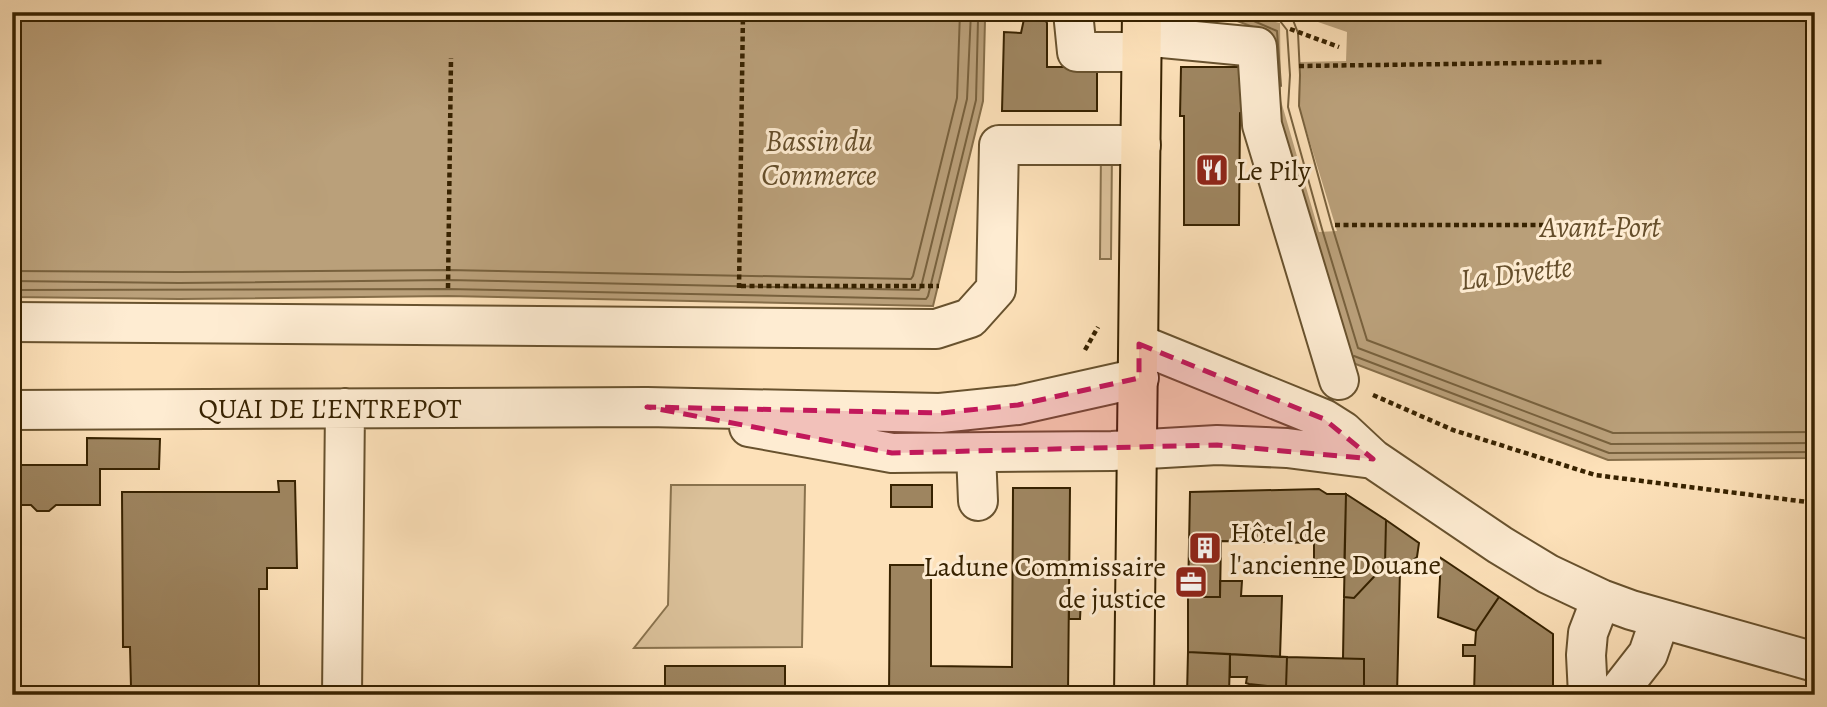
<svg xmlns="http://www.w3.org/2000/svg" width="1827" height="707" font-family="Alegreya,serif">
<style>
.green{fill:#dbc19a;stroke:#89724d;stroke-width:2}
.water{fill:#baa07a;stroke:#866e49;stroke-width:2}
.pier{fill:#fde1b9}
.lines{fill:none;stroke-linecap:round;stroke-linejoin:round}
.shore{stroke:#78613d;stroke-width:2}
.building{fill:#9e8560;stroke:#372200;stroke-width:2}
.minor-casing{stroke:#68522e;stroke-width:42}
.major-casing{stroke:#372200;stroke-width:42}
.path{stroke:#372200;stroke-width:4.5;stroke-dasharray:5 3.5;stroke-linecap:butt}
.minor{stroke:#feecd2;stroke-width:38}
.major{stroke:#fde1b9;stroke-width:38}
.marked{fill:#c2185b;fill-opacity:0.2;stroke:#c2185b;stroke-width:5;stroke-dasharray:14 9;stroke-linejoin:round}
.labels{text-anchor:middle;stroke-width:6;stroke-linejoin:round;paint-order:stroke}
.poi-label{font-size:28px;fill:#372200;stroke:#feecd2;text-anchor:start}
.street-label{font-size:28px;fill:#372200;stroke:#feecd2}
.water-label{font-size:30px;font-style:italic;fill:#654e2b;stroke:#feecd2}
</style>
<rect width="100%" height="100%" fill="#fde1b9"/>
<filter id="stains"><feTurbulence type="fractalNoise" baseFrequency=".00286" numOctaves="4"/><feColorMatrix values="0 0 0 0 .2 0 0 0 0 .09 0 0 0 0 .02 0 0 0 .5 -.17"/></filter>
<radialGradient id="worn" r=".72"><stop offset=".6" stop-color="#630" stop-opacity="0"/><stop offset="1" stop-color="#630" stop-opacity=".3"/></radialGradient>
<path class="green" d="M1101 150H1112L1111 259H1100Z
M671 485H805L802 647 634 648 668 605Z"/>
<path class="water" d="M12 12H992V16L985 20 983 101 933 306 448 296 179 299 12 297Z
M1217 12H1815V458L1608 460 1345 360 1272 108 1274 75 1272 34 1224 16H1217Z"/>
<path class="pier" d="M1233 12H1289L1347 32 1346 61 1300 62 1298 103 1337 231 1319 232 1281 101 1280 23Z"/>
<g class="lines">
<path class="shore" d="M1233 12 1277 31 1281 86
M1258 12 1280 21 1287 30 1290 75 1288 107 1322 229 1358 348 1611 444 1815 443
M1285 12 1293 20 1298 33 1300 75 1299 106 1332 226 1367 340 1613 433 1815 432
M12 271 179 272 448 270 911 279 913 276 957 98 960 12
M12 281 179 283 448 280 919 290 921 287 967 99 971 12
M12 290 448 289 926 299 928 296 976 100 978 20 981 12
M1354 356 1609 453 1815 452"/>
</g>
<path class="building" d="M1038 14 1043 16 1047 23V67H1097V111H1002L1004 32 1021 33 1024 19Z
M1181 67H1246L1245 112 1240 113 1239 225H1184V116H1180Z
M87 438 160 439 159 469H100V505H56L49 511H37L31 505H12V465H87Z
M278 481H295L297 568H267V589H259V688L131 687 130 647H123L122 492H279Z
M891 485H932V507H891Z
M1013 488H1070L1068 695H889L890 565H931V666L1012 667Z
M1319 489 1327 494H1346L1344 577H1314V543L1221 541 1220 597H1188L1190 492Z
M1346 494 1386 520 1385 565 1354 598 1344 597Z
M1386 520 1419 543 1417 557 1400 570 1397 695H1364V659H1343L1344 597 1354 598 1385 565Z
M1441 558 1499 597 1476 631 1438 617Z
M1220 581H1242L1241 596H1282L1280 657 1188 652V597H1220Z
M1499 597 1553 634V695H1474L1475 656H1463V645H1475L1476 631Z
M1069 598H1081L1080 619H1069Z
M1188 652 1230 654 1229 695H1187Z
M1230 654 1287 657 1286 688 1249 684 1246 683 1247 677H1230Z
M1287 657 1364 659V688H1286Z
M665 666H785V695H665Z
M131 687 259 688V695H131Z"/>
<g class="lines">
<defs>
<path id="minor" d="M1073 12 1077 52H1142
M1142 36 1257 47 1262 125 1339 380
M12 322 936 329 970 318 996 289 999 145H1141
M1139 344 1324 419 1343 431 1373 459 1500 545 1548 574 1601 599 1631 610 1815 662
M12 410 647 407 940 413 1018 405 1139 378
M749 427 892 453 1112 451 1217 445 1287 448 1373 459
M976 453 978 501
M342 695 345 408
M1588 695 1586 655 1588 633 1601 599
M1616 695 1648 654 1660 619"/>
<path id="major" d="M1134 695 1142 12"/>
</defs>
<use href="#minor" class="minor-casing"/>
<use href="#major" class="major-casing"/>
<path class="path" d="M1290 29 1339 47
M1299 66 1602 62
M1335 225H1596
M741 286H939
M448 288 451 58
M739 288 743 13
M1085 350 1098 327
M1373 395 1453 430 1595 475 1815 503"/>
<use href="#minor" class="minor"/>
<use href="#major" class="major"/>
</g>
<path class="marked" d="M1139 344 1324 419 1373 459 1217 445 892 453 647 407 940 413 1018 405 1139 378Z"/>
<defs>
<symbol id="restaurant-square" viewBox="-11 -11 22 22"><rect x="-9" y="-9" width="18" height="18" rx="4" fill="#8f2418" stroke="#feecd2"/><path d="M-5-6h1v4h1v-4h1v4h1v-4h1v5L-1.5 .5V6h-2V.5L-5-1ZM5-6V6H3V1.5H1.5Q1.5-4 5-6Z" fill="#fff"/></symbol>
<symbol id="building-square" viewBox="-11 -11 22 22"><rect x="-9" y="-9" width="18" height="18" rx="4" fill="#8f2418" stroke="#feecd2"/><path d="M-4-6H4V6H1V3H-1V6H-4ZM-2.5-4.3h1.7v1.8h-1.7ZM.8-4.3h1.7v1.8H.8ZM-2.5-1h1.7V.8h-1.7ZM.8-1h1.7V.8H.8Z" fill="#fff"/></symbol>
<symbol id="office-square" viewBox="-11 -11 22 22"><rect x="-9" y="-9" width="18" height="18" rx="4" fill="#8f2418" stroke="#feecd2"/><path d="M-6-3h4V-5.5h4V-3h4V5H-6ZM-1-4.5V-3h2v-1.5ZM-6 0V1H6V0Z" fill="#fff"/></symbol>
</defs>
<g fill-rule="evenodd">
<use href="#restaurant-square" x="1193" y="151" width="38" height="38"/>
<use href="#building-square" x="1186" y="529" width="38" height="38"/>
<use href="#office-square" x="1172" y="563" width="38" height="38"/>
</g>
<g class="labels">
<g class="poi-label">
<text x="1236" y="180">Le Pily</text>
<text x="1230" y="542">Hôtel de<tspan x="1230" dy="32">l'ancienne Douane</tspan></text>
<text x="1166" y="576" text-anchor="end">Ladune Commissaire<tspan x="1166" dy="32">de justice</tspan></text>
</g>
<g class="street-label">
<text x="330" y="418">QUAI DE L'ENTREPOT</text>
</g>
<g class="water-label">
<text x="819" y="151">Bassin du<tspan x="819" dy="34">Commerce</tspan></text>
<text x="1600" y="237">Avant-Port</text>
<text transform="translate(1516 273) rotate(-7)" y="10">La Divette</text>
</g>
</g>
<rect width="1827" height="707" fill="none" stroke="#fde1b9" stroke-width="42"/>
<rect x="14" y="14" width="1799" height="679" fill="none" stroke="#372200" stroke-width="3.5"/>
<rect x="21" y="21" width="1785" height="665" fill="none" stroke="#372200" stroke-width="2"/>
<rect width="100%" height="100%" filter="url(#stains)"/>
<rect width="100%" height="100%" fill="url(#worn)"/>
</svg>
